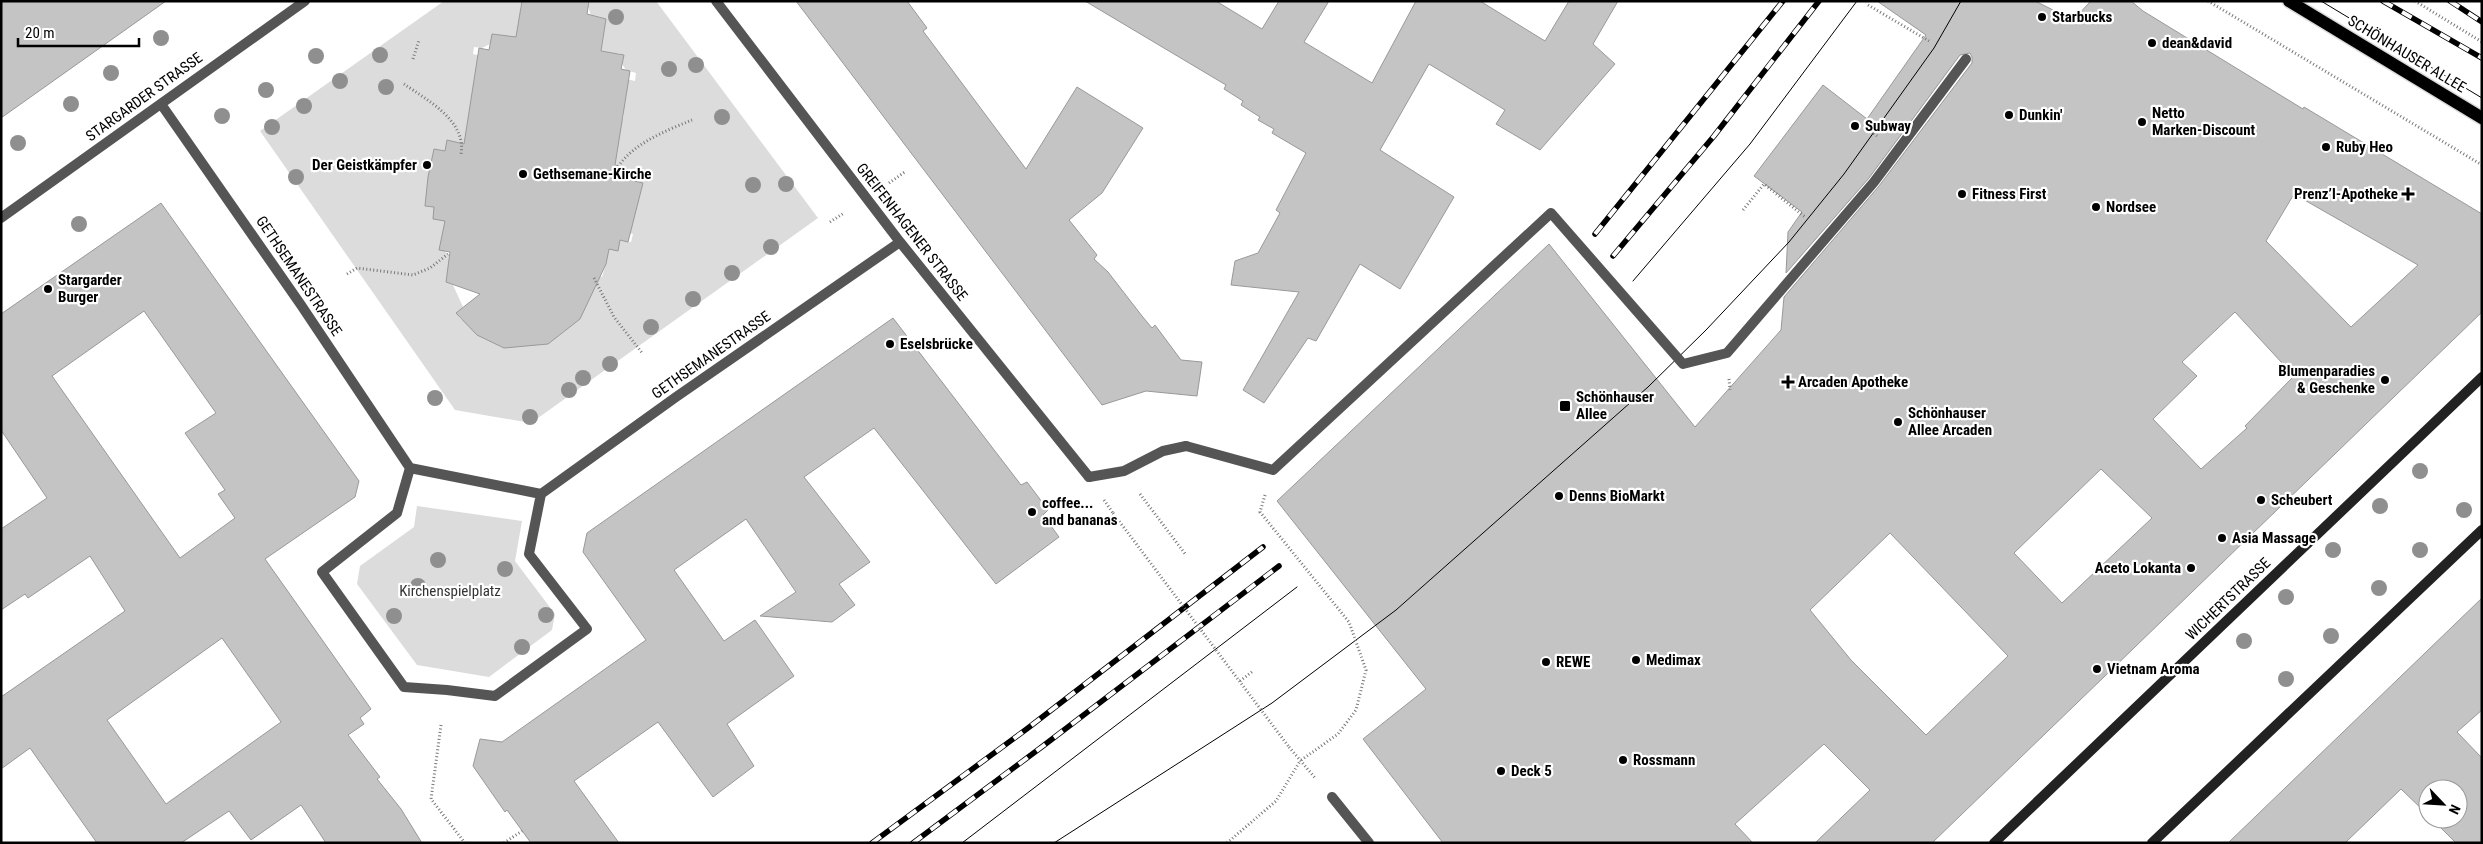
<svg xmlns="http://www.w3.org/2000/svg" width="2483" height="844" font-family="'Roboto Condensed',sans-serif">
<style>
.green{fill:#dcdcdc}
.building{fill:#c4c4c4;stroke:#999;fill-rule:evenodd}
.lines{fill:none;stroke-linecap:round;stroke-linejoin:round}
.primary-casing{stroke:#dbdbdb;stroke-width:15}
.path{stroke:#777;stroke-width:3;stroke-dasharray:1 2.5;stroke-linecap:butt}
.lane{stroke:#555;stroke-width:10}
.street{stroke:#555;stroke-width:10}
.secondary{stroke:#222;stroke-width:10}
.primary{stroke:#000;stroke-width:12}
.tram{stroke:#000;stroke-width:1}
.rail-casing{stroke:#000;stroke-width:5.5}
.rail{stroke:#fff;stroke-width:4;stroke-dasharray:11;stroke-linecap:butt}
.path-bridge{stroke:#777;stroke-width:3;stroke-dasharray:1 2.5;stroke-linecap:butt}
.lane-bridge{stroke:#555;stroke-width:10}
.tree{fill:#8f8f8f}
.poi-dot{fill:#000;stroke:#fff;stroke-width:2}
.labels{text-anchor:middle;stroke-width:4.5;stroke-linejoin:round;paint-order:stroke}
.poi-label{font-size:15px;font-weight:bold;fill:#000;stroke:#fff;text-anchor:start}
.street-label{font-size:15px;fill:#000;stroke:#fff}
.park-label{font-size:15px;fill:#333;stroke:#fff}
</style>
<rect width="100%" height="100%" fill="#fff"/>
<path class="green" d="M444 1H542L521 3 520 13 535 16 526 35 499 43 500 35 493 34 490 44 482 48 474 47 473 54 481 56 476 121 468 119 466 128 475 130 473 148 445 151 434 149 432 158 436 199 426 198 425 206 434 207V219L441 220 457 212 445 251 451 260 454 277 447 275 446 282 453 285 463 307 456 313 461 319 522 346 530 345 552 329 558 336 565 331 561 325 597 275 602 277 605 267 594 265 590 259 620 240 631 242 633 234 621 231 643 183 630 180 632 171 624 168 621 182 608 153 617 155 618 146 609 144 614 118 623 120 624 111 616 109 626 79 635 81 636 73 626 70 622 64 624 55 617 53 615 62 600 59 606 19 591 15 588 7 589 1H656L818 218 531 423 455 410 260 131Z
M417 506 522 521 515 561 555 614 552 630 489 677 417 665 357 584 360 566 414 527Z"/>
<path class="building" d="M1 1H166L1 118Z
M522 1H589L587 14 606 19 601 51 624 55 621 69 630 71 615 165 633 171 630 180 643 183 628 242 620 240 618 251 609 249 606 264 580 319 548 344 504 348 477 335 456 313 480 294 446 282 450 252 439 250 445 221 433 219 434 207 425 206 428 177 434 149 445 151 447 140 464 144 479 48 489 50 492 34 516 37Z
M796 1H907L927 28 923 31 1026 169 1077 87 1143 128 1102 193 1069 220 1097 255 1094 259 1108 272 1142 316 1152 328 1155 325 1181 360 1202 362 1197 396 1146 391 1102 405Z
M1085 1H1216L1262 29 1279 1H1329L1304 42 1372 83 1416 1H1480L1545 41 1569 1H1618L1593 44 1615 64 1540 150 1496 124 1505 110 1429 64 1380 150 1454 197 1400 289 1360 264 1316 341 1308 338 1264 403 1243 390 1299 292 1231 285 1235 261 1258 253 1280 213 1276 210 1306 153 1272 133 1274 129 1258 120 1260 117 1241 105 1243 101 1224 89 1226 85Z
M1877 1H2035L2073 20 2091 1H2131L2143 11 2303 109 2304 107 2482 214V312L1932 843H1815L1870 790 1824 744 1735 824 1753 843H1443L1363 739 1426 689 1277 501 1549 244 1695 427 1781 330 1784 297 1879 186 1972 63V57L1970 53 1960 55 1869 178 1786 273 1788 232 1802 212 1754 176 1823 85 1867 119 1926 35ZM2294 194 2418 265 2351 327 2266 241ZM2235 312 2294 376 2245 426 2247 428 2201 469 2153 419 2197 376 2182 362ZM2101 469 2152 518 2062 603 2014 553ZM1890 533 2008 656 1926 735 1851 660 1810 610Z
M161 203 359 481 355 497 265 559 371 709 360 718 364 724 348 735 380 777 377 779 401 809 422 843H326L301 805 251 840 229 811 181 843H97L30 748 1 769V697L125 611 90 556 28 598 25 594 1 610V529L47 498 1 430V314ZM144 311 216 413 185 433 225 490 218 494 235 518 180 558 52 376ZM222 638 281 722 166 804 107 720Z
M893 318 1021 485 1027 482 1048 510 1043 515 1059 537 996 584 874 428 804 477 870 562 839 584 855 605 832 622 760 616 796 592 746 519 674 570 724 641 755 620 794 676 727 724 754 766 713 797 658 722 574 781 619 843H531L507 810 505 812 473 766 480 739 502 742 646 640 583 552 587 533Z
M2482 598V710L2457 732 2482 758V843H2456L2432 819H2458V789H2428V815L2401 789 2345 843H2228Z"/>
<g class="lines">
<defs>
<path id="primary" d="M2289 1 2482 118"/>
</defs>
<use href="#primary" class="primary-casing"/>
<path class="path" d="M2208 1 2482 165
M2415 1 2482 42
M1868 5 1929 41
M413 59 419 40
M404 84C427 100 467 121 461 154
M612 179C623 147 663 132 692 120
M889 183 906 171
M1743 210 1764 184 1805 217
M830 222 844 213
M347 274 357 268 413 275 430 268 448 254
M594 278 614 317 643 354
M1729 379 1730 390
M1140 494 1186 555
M1104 500 1113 513
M1240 681 1253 671
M441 725 431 799 465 843
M1289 747 1316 779
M504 843 522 831
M1227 843 1276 801 1300 761"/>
<path class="lane" d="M1089 477 1124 471 1163 451 1186 446"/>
<path class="street" d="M716 1 900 242 1089 477
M161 104 301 305 410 468 541 494
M1 218 305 1
M410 468 397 513 322 572 404 687 447 690 495 696 587 629 529 554 541 494 676 397 900 242
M1332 797 1369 843"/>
<path class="secondary" d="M1994 843 2482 377
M2152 843 2482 530"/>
<use href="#primary" class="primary"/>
<path class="tram" d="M2321 1 2482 98
M1633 281 1750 144 1857 1
M962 843 1297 587
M1054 843 1272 703 1396 610 1648 387 1706 330 1789 242 1844 174 1934 48 1961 1"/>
<defs>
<path id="rail" d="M2383 1 2482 58
M2450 1 2482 22
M1595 234 1783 1
M1613 256 1714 136 1819 1
M872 843 1028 728 1263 547
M913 843 1043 746 1279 566"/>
</defs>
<use href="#rail" class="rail-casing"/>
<use href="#rail" class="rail"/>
<path class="path-bridge" d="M1871 131 1877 136
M1265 495 1260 512 1349 622 1366 670 1356 710 1338 734 1300 761
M1113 513 1289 747"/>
<path class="lane-bridge" d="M1186 446 1273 470 1551 213 1683 364 1727 353 1874 182 1966 59"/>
</g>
<g class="tree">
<circle cx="616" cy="17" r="8"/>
<circle cx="161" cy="38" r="8"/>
<circle cx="380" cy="55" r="8"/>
<circle cx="316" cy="56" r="8"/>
<circle cx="696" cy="65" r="8"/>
<circle cx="669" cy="69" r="8"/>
<circle cx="111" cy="73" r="8"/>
<circle cx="340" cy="81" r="8"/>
<circle cx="386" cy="87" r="8"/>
<circle cx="266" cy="90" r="8"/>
<circle cx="71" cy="104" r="8"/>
<circle cx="304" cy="106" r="8"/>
<circle cx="222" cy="116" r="8"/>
<circle cx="722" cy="117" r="8"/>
<circle cx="272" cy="127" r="8"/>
<circle cx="18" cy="143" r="8"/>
<circle cx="296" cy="177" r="8"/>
<circle cx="786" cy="184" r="8"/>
<circle cx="753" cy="185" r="8"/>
<circle cx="79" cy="224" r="8"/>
<circle cx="771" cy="247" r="8"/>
<circle cx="732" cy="273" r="8"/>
<circle cx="693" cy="299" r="8"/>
<circle cx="651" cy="327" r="8"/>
<circle cx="610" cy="364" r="8"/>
<circle cx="583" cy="378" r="8"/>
<circle cx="569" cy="390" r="8"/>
<circle cx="435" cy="398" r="8"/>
<circle cx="530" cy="417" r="8"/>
<circle cx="2420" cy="471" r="8"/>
<circle cx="2380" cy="506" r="8"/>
<circle cx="2464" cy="510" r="8"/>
<circle cx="2333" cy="550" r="8"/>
<circle cx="2420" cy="550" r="8"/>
<circle cx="438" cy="560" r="8"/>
<circle cx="505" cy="569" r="8"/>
<circle cx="418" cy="586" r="8"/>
<circle cx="2379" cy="588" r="8"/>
<circle cx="2286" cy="597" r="8"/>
<circle cx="546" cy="615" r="8"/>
<circle cx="394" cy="616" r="8"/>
<circle cx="2331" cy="636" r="8"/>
<circle cx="2244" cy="641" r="8"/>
<circle cx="522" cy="647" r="8"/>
<circle cx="2286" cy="679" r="8"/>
</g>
<g class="poi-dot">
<circle cx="2042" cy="17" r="5"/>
<circle cx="2152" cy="43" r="5"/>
<circle cx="2009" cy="115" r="5"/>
<circle cx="2142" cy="122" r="5"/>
<circle cx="1855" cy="126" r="5"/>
<circle cx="2326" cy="147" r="5"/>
<circle cx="427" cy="165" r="5"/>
<circle cx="523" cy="174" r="5"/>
<circle cx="1962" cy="194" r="5"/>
<path d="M2405.5 186.5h5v5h5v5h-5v5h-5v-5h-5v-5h5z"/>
<circle cx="2096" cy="207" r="5"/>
<circle cx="48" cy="289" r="5"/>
<circle cx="890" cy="344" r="5"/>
<circle cx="2385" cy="380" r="5"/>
<path d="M1785.5 374.5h5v5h5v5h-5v5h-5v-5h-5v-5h5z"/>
<rect x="1559" y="400" width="12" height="12" rx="2.5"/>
<circle cx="1898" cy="422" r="5"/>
<circle cx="1559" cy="496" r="5"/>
<circle cx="2261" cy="500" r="5"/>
<circle cx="1032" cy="512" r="5"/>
<circle cx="2222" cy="538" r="5"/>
<circle cx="2191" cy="568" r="5"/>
<circle cx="1636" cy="660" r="5"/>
<circle cx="1546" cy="662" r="5"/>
<circle cx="2097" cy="669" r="5"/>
<circle cx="1623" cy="760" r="5"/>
<circle cx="1501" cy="771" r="5"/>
</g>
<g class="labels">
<g class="poi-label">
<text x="2052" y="22">Starbucks</text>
<text x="2162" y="48">dean&amp;david</text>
<text x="2152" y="118">Netto<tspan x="2152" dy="17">Marken-Discount</tspan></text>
<text x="2019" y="120">Dunkin'</text>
<text x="1865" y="131">Subway</text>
<text x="2336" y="152">Ruby Heo</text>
<text x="417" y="170" text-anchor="end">Der Geistkämpfer</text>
<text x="533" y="179">Gethsemane-Kirche</text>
<text x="1972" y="199">Fitness First</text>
<text x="2398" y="199" text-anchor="end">Prenz’l-Apotheke</text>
<text x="2106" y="212">Nordsee</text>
<text x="58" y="285">Stargarder<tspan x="58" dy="17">Burger</tspan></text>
<text x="900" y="349">Eselsbrücke</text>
<text x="2375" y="376" text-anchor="end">Blumenparadies<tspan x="2375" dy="17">&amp; Geschenke</tspan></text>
<text x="1798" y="387">Arcaden Apotheke</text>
<text x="1576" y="402">Schönhauser<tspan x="1576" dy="17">Allee</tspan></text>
<text x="1908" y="418">Schönhauser<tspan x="1908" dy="17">Allee Arcaden</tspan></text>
<text x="1569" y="501">Denns BioMarkt</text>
<text x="2271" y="505">Scheubert</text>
<text x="1042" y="508">coffee...<tspan x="1042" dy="17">and bananas</tspan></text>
<text x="2232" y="543">Asia Massage</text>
<text x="2181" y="573" text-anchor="end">Aceto Lokanta</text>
<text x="1646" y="665">Medimax</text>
<text x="1556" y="667">REWE</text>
<text x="2107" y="674">Vietnam Aroma</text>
<text x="1633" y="765">Rossmann</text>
<text x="1511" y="776">Deck 5</text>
</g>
<g class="street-label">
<text transform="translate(2407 54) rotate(31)" y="5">SCHÖNHAUSER ALLEE</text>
<text transform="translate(144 97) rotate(-36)" y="5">STARGARDER STRASSE</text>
<text transform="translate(912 232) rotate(52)" y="5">GREIFENHAGENER STRASSE</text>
<text transform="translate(299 276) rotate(56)" y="5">GETHSEMANESTRASSE</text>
<text transform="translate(711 355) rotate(-35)" y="5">GETHSEMANESTRASSE</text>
<text transform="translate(2228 599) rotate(-44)" y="5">WICHERTSTRASSE</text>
</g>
<g class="park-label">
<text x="450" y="596">Kirchenspielplatz</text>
</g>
</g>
<rect width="2483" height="844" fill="none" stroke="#000000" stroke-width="5"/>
<g transform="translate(2443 804) rotate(115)"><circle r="24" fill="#ffffff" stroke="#999999"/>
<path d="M0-4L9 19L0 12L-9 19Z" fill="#000000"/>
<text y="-8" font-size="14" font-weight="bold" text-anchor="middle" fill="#000000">N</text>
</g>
<path d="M18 38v8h121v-8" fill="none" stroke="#000000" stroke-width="2.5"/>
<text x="25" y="38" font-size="15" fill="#000000" stroke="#ffffff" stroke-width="4" paint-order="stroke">20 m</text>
</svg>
